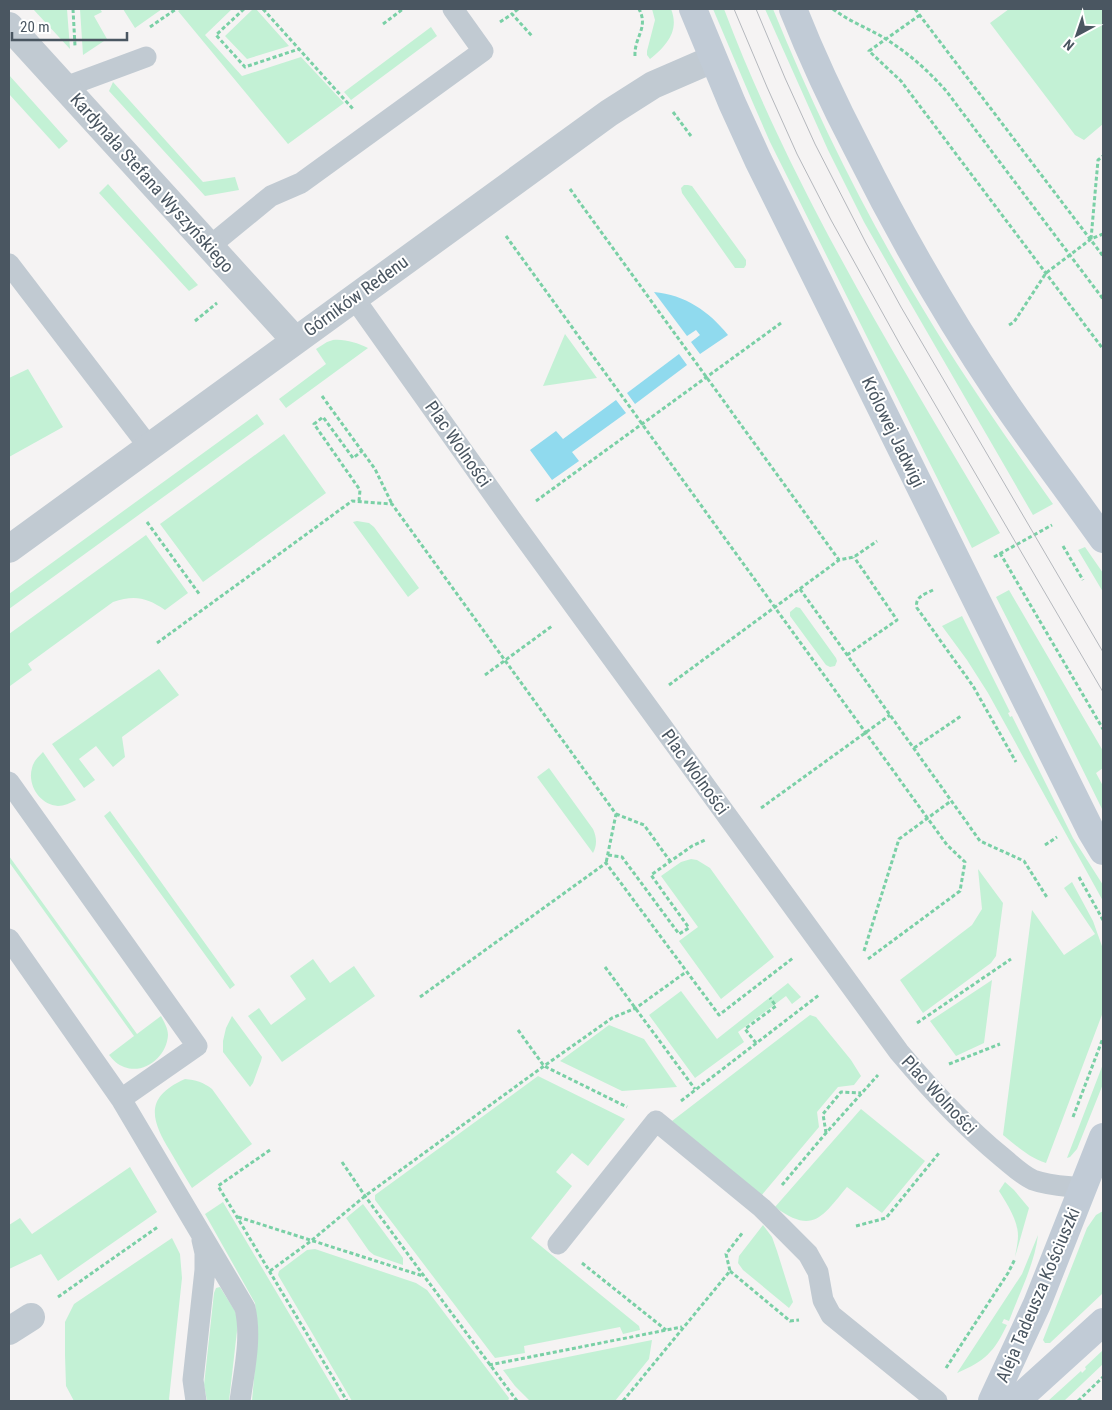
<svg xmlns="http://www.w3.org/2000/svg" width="1112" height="1410" font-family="'Roboto Condensed',sans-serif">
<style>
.green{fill:#c3f1d5}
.water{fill:#90daee}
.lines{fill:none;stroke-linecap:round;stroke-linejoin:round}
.path{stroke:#7ad0a6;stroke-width:3;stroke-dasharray:4 2.5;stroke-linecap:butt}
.lane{stroke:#c1cad2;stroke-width:21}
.street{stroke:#c1cad2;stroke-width:28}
.secondary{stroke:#c1cbd6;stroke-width:28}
.tram{stroke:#b5b8bd;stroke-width:1}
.labels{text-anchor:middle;stroke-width:4;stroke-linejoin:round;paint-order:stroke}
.street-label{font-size:18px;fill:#4a5661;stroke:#fff}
</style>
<rect width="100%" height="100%" fill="#f5f3f3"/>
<path class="green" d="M33 9H67L70 49Z
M80 9H100L102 12 94 16 107 39 83 55Z
M123 9H162L135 28Z
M181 9H232L205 35 242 76 301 57 344 103 288 144 178 11Z
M253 9H256L289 46 247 59 225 36Z
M652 9H671C680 31 666 46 650 59L647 55V51L655 20Z
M713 9H724C794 194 900 363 1000 533L972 548 770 142 753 103Z
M765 9H773C815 112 865 214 923 309 963 376 1008 440 1053 504L1033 515 901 287 864 222 828 150Z
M1009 9H1103V124L1084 140 1075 135 990 23Z
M431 27 437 36 351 100 344 92Z
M9 75 68 141 59 149 9 94Z
M113 82 203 182 235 177 239 190 205 196 109 91Z
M108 184 198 285 189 291 99 193Z
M684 185H688L692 186 746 260V265L744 268H735L682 193 681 188Z
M565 334 597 378 543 386Z
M333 340C346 339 357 343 368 348L286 408 279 399 326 364 316 349 327 342Z
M28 369 63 427 9 457V378Z
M257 414 264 424 9 609V594Z
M284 434 326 493 203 582 160 524Z
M357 521 369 523 374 527 419 588 408 597 353 522Z
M146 535 188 593 165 610C146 597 134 595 113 602L28 664 32 670 10 686 9 684V634Z
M1085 547 1103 573V592L1078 550Z
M1009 590 1103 751V768L1096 773 1103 786V811L1044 691 996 597Z
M796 607 800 608 836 658 837 661 835 666 830 667 826 665 790 616V612Z
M962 616 1010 712 1008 713 1010 717 1012 716 1073 838 1103 885V901L988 693 967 660 942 626Z
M159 669 179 695 122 737 125 757 113 767 96 746 79 759 95 780 84 788 52 744Z
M43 752 76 800C70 803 64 806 58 806 40 805 27 785 32 768 33 762 38 757 43 752Z
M549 768 593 829C597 838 597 845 593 853L537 777Z
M110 811 235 985 230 989 104 816Z
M9 856 137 1034 161 1016C164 1022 168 1028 168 1035 167 1056 145 1075 124 1067 118 1065 113 1060 109 1055L134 1036 9 862Z
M691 859 697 860 710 868 774 957 721 999 679 941 698 927 661 876 681 862Z
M978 869 1003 903 996 956 991 963 923 1013 900 980 972 925 982 909Z
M1072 882 1093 921 1103 949V1012L1046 1163C1029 1158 1017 1146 1003 1135L1032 910 1064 955 1095 934 1064 888Z
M313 959 330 983 354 966 375 996 282 1062 248 1016 259 1008 271 1025 306 999 290 976Z
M992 980 984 1043 956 1056 930 1021Z
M788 983 801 997 792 1004 786 996 738 1032 744 1042 695 1078 649 1015 681 991 717 1039Z
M810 1015 816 1017 851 1060 861 1076 854 1085 838 1087 817 1112 819 1127 761 1196 672 1121Z
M232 1016 262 1057 261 1061 253 1083 250 1087 223 1052V1041L226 1028Z
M609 1025 644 1039 677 1087 622 1091 560 1061Z
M1103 1064V1084L1077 1149 1070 1157 1067 1158Z
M538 1076 625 1119 588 1166 572 1153 556 1172 572 1186 531 1238 639 1326 640 1330 623 1334 620 1327 524 1346 525 1353 495 1358 375 1200V1195Z
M185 1079C196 1080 203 1082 212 1089L252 1144 192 1188C184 1175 177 1163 170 1151 150 1118 145 1097 185 1079Z
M861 1109 925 1161 882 1213 847 1187C822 1217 813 1235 775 1207Z
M130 1167 157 1212 58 1281 41 1254 9 1269V1225L20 1218 32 1234Z
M1005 1182 1014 1190 1029 1208 1015 1257C1016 1250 1018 1243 1018 1236 1018 1220 1007 1204 999 1191Z
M223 1202 341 1401H252L258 1332 255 1303 205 1214Z
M363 1204 403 1258V1265L374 1255 369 1251 346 1218Z
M1103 1211V1293L1050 1343H1045L1043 1340 1087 1228 1096 1215Z
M763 1225 772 1237 777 1251 793 1302 789 1308 743 1270 738 1263 739 1256Z
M1038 1235C1035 1263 1019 1294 1009 1321L1004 1319 1002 1323 1007 1325C994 1352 985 1361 957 1373L1022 1274Z
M172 1238 180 1254 182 1278 169 1399 170 1401H74L66 1386 65 1355V1322L74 1304Z
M315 1249 416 1283 427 1290 509 1398 508 1401H352L278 1275 279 1271 307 1250Z
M220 1287 235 1311 238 1322 229 1401H207L204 1385 214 1293 216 1288Z
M652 1340 649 1359 615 1401H530L515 1386 503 1370Z
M1103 1350V1364L1064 1401H1048L1081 1371 1082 1373 1086 1369 1085 1367Z"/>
<path class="water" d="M654 292C685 295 709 311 728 335L700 354 691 342 700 335 696 330 687 336Z
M679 354 687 365 635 404 627 393Z
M616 400 626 413 572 452 579 461 552 480 530 450 556 431 563 439Z"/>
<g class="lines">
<path class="path" d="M73 9 75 46
M244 9 216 35 245 67 299 49
M263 9 353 109
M518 9 512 14 532 36
M833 9C847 20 865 27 881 36 906 51 928 70 947 92L1103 299
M915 9 1103 256
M920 15 869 51 901 81 1103 349
M500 22 512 14
M383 24 403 9
M150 27 176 9
M635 56C634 37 649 28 639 9
M673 112 691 136
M570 189 839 560
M506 236 947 845 965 862 960 891 868 959
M1091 239 1098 160 1103 156
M195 321 217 303
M1009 325 1014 322 1046 273 1091 239 1103 234
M322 396 375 469 392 504
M359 501 360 490 314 424 323 417 353 458 362 451
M536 501 781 323
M147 522 200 595
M1063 546 1083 580
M1000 553 1103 729
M994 557 1052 525
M800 589 980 841 1024 861 1048 899
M933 590C925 594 914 597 917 608L973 686 1016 762
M157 643 352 501 392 504 616 814 606 863
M847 655 897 620 854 557
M485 675 552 626
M669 685 839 560 854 557 877 541
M914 748 961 716
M761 808 890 715
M616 814 644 825 670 861
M1045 845 1057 837
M608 855 622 857 679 934 689 928 651 875 692 846 705 840
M1079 877 1103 920
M864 951 899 839 951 801
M605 967 695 1089
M420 997 606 863 719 1015 793 958
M917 1023 1011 959
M518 1030 544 1066 627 1107
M756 1043 745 1029 776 1006 770 998
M949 1064 1000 1044
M681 1101 819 995
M1073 1117 1103 1038
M826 1133 823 1114 841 1092 861 1093
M270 1150 218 1186 237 1217 347 1401
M342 1162 365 1196 424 1276 517 1401
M782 1185 826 1133 878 1075
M238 1217 423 1276
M856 1226 886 1218 939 1153
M582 1263 666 1330
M270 1271 311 1241 365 1196 544 1066 612 1018 636 1008 686 972
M730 1271 790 1321 799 1320
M58 1297 159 1226
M489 1365 682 1327
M946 1368 1008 1273 1015 1259
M623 1401 730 1271 726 1254 743 1232
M1078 1401 1103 1377"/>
<path class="lane" d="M65 87 146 57
M210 246 271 196 301 183 483 51 453 9
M9 264 149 447
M354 298 511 519 899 1052C931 1090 964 1126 1002 1157 1012 1165 1022 1175 1033 1180 1049 1186 1067 1186 1083 1188
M9 782 197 1046 121 1099
M9 939 121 1099 245 1308C252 1338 244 1371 240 1401
M558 1244 656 1121 762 1208 808 1254 818 1272 823 1300 831 1315 937 1401
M196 1401 193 1380 205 1270V1253L202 1240"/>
<path class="street" d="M9 26 295 340
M9 549 609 113 653 85 713 59
M9 1331 31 1317"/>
<path class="secondary" d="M693 9 732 103 758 160 1091 831 1103 851
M793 9C812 57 834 104 858 150 900 234 947 316 1000 395 1033 444 1069 491 1103 539
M992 1401 1037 1304 1103 1137
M1016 1401 1103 1322"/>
<path class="tram" d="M734 9 767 87 797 154 831 220 902 348 1103 692
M756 9 785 78 815 144 866 243 901 307 1103 652"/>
</g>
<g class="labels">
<g class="street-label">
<text transform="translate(152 183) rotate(48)" y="6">Kardynała Stefana Wyszyńskiego</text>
<text transform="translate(356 296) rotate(-36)" y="6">Górników Redenu</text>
<text transform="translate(893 432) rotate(64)" y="6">Królowej Jadwigi</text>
<text transform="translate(458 444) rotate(55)" y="6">Plac Wolności</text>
<text transform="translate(695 772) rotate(54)" y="6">Plac Wolności</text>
<text transform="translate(939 1095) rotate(47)" y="6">Plac Wolności</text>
<text transform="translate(1038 1295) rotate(-67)" y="6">Aleja Tadeusza Kościuszki</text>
</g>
</g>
<rect width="1112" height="1410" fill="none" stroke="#4a5661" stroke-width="20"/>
<g transform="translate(1077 35) rotate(220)" stroke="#ffffff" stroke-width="4" paint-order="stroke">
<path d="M0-4L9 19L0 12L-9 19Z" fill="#4a5661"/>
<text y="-8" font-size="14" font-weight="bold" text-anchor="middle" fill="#4a5661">N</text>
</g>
<path d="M12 32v8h115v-8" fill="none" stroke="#4a5661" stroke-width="2.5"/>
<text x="20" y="32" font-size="15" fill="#4a5661" stroke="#ffffff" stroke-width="4" paint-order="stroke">20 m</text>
</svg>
